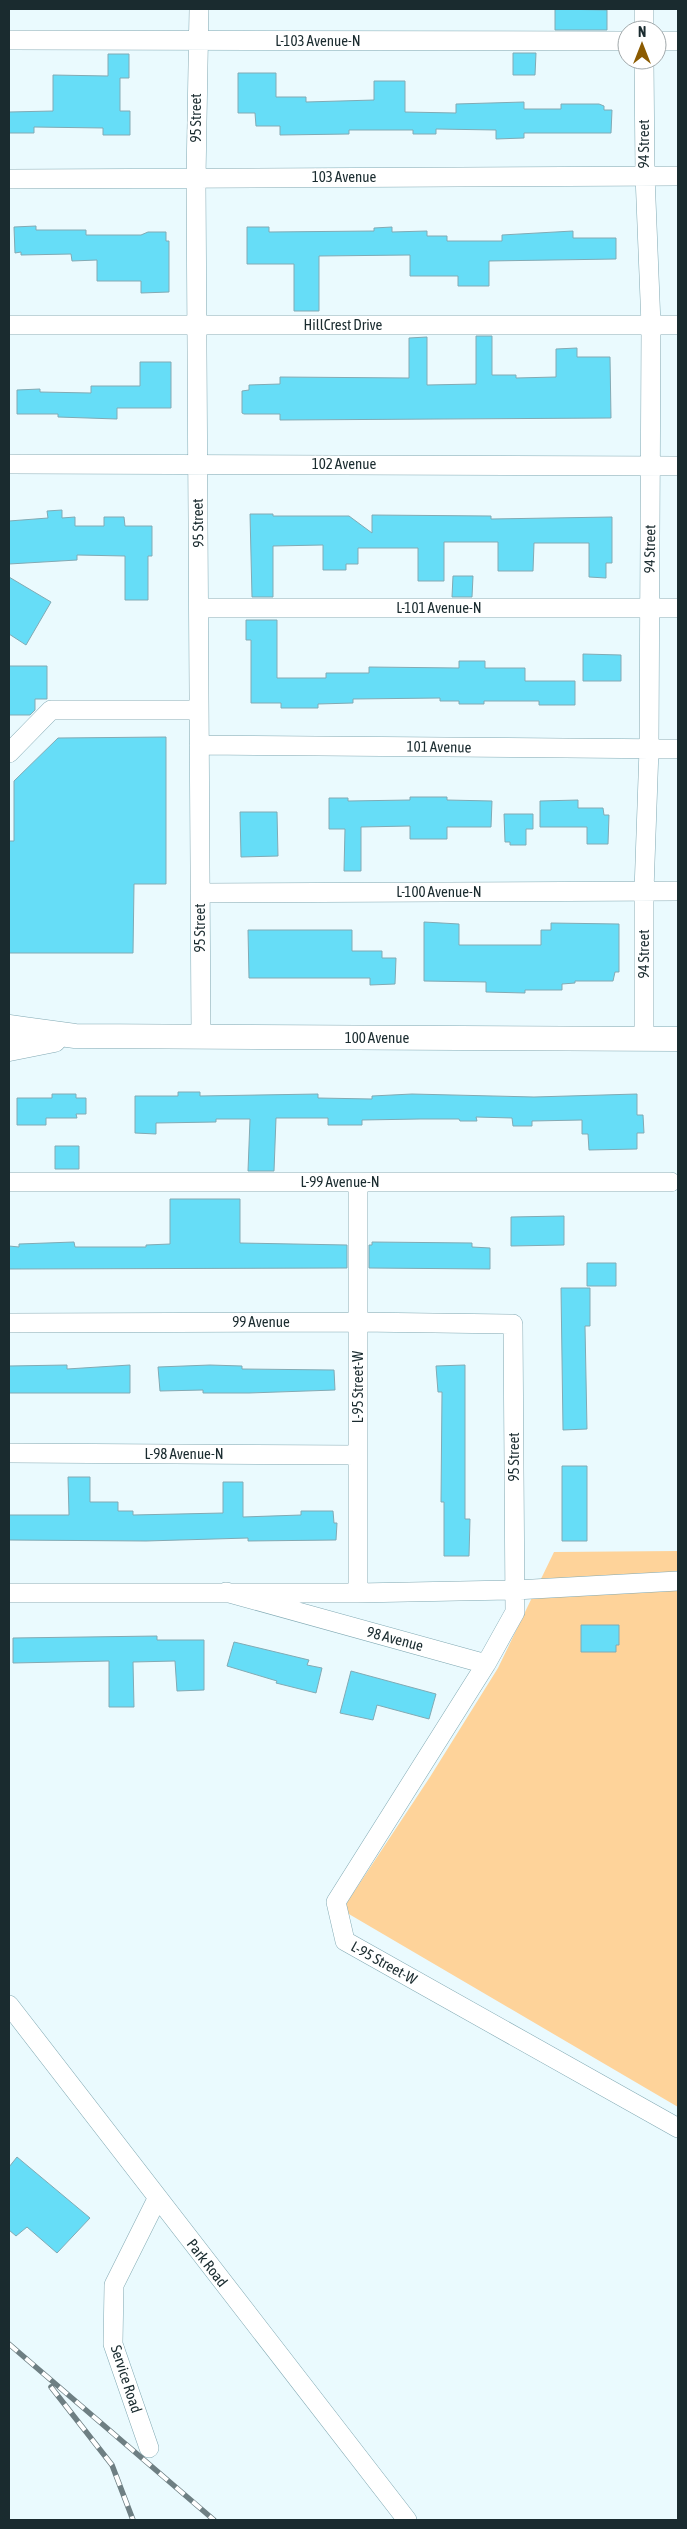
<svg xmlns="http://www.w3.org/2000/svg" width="687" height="2529" font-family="'Asap Condensed',sans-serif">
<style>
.green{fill:#fed39a}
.building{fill:#66ddf7;stroke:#82aab4}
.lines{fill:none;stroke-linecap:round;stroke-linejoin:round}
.minor-casing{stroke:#81a9b3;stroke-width:20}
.major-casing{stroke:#81a9b3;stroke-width:25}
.minor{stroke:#fff;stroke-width:19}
.major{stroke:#fff;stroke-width:24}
.rail-casing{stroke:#6e7f83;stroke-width:5.5}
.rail{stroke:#fff;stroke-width:4;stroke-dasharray:11;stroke-linecap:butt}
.labels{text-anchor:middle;stroke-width:4.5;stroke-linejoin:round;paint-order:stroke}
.street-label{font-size:15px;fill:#1a2b2f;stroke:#fff}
</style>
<rect width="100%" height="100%" fill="#eafafe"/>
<path class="green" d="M678 1551V2107L342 1910 430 1777 498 1668 554 1552Z"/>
<path class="building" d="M555 9 607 10V30H555Z
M513 53H536L535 75H513Z
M108 54H129V78H120V111H130V135H103V128L34 127V133H9V112L53 111V75L108 76Z
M238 73H276V97H306V102L374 100V81H405V112L456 113V104L524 102V109H561V104H599L604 106V110H612L611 133H524V138L496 139V130L436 129V134H413V130H349V134L280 135V126H256L255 113H238Z
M36 226V230H86V235H141L148 232H166V241H169V292L141 293V281H97V260L72 261 71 254 21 255V252L15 253 14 227Z
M247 227H269V232L374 231V228L392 227V232L427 231V236H447V241H502V235L573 231V238H616V259L489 261V286H458V276H410V255L319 256V311H294V264H247Z
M476 336H492V375H516V378L556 377V349L577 348V357H610L611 418 280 420V414H244L242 413V391L249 390V385L280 384V377L409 378V338L427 337V385L476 384Z
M140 362H171V408H117V419L58 417V414H17V390L40 389V392L91 393V386H140Z
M62 510V518L75 517V526H104V517H124L125 526H152V556H148V600H125V556L77 555V560L9 564V521L48 518 47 511Z
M250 514H273V516H349L372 533V515L491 516V519L612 517V563H606V578L589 577V543H534L533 571H498V542H444V581H418V548H358V564H346V570H323V545L273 546V597H252Z
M453 576H473L472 597H452Z
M9 577 51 602 26 645 9 634Z
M246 620H277V678H326V673H369V667L459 668V661H485V668H525V681H575V705H539V701H484V704H459V701H440V698L353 699V703L318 704V708H281V703H251V640H246Z
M583 654 621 655V681H583Z
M9 666H47V699H35V710L30 715H9Z
M166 737V884H134L133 953H9V841H14V781L58 738Z
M410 797H447V800L492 801 491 827H447V839H410V826L361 827V871H344L345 829H329V798H348V801L410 800Z
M578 800V808H603L604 815H609L608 844H587V827H540V801Z
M240 812H277L278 856 241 857Z
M504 814H533V829H526V845H510V842H505Z
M424 922 459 924V945H541V930H551V923L619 924V972H615L613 981H575V983L562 984V990H525V993L486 992V982L424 981Z
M248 930H352V951H382V958H396L395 984 370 985V978H249Z
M178 1092H200V1096L318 1094V1098L372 1099V1096L412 1094 534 1097 637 1094V1115H643L644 1133H637V1149L589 1150 588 1134H582V1120L532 1121V1126H513L512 1118 476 1117 477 1121H460L459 1119H420L362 1120V1125H328V1118H276L274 1171H248L250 1119H216V1122L156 1123V1134L135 1133V1096H178Z
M52 1094H76V1098H86V1114H76L77 1118H46V1125H17V1098H52Z
M55 1146H79V1169H55Z
M170 1199H240V1243L347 1245V1268L9 1269V1246L19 1247V1244L74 1242 75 1247H146V1245L170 1244Z
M564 1216V1245L511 1246V1217Z
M372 1242 472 1243V1247L490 1248V1269L369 1268V1245H372Z
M587 1263H616V1286H587Z
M561 1288H590V1326H585L587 1429 563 1430Z
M67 1365V1369L130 1365V1393H9V1366Z
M210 1365 242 1366V1369L334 1370 335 1390 249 1393H203V1390L160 1391 158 1367Z
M465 1365V1519H470L469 1556H444V1502H441L442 1392H438L436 1366Z
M562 1466H587V1541H562Z
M68 1477H90V1502H118V1511H133V1515L223 1513V1482H243V1517L301 1515V1511H333L334 1523H337L336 1540 248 1541V1538L146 1541 9 1540V1515H69Z
M581 1625H619V1645H616V1652H581Z
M157 1636V1640H204V1690L177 1691 175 1661 133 1662 134 1707H109V1661L13 1663V1638Z
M234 1642 309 1660 307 1665 322 1668 316 1693 276 1683 277 1681 227 1666Z
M351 1671 436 1694 429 1719 377 1705 373 1720 340 1713Z
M17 2157 90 2218 57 2253 27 2227 16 2236 9 2230V2167Z"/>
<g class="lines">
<defs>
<path id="minor" d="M199 9 196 178 201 1038
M644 9V30
M9 40 627 41
M657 41H678
M9 179 678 176
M9 325H678
M9 464 678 466
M199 608H678
M199 745 678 749
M9 753 51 710H199
M200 893 678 891
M644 1038V891L649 749 651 325 645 175 644 60
M9 1182H671
M358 1182V1593
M9 1323 358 1322 513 1324 515 1612 486 1664 226 1592
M9 1453 358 1455
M9 1593H358L515 1590 678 1581
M486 1664 336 1902 345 1941 678 2128
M9 2005 407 2520
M149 2448 113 2344 114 2285 157 2199"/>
<path id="major" d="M9 1027 75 1036 678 1039
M9 1049 54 1040"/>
</defs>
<use href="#minor" class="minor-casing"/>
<use href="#major" class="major-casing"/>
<use href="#minor" class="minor"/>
<use href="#major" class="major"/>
<defs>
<path id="rail" d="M9 2344 214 2520
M51 2387 112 2465 133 2520"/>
</defs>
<use href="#rail" class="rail-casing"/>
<use href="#rail" class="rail"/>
</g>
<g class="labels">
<g class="street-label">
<text x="318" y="46">L-103 Avenue-N</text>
<text transform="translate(196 118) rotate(-90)" y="5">95 Street</text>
<text transform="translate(644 144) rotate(-90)" y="5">94 Street</text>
<text x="344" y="182">103 Avenue</text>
<text x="343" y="330">HillCrest Drive</text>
<text x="344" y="469">102 Avenue</text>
<text transform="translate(198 523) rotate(-91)" y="5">95 Street</text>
<text transform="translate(650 549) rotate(-89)" y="5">94 Street</text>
<text x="439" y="613">L-101 Avenue-N</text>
<text transform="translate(439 747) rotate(1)" y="5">101 Avenue</text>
<text x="439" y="897">L-100 Avenue-N</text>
<text transform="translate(200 928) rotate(-90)" y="5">95 Street</text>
<text transform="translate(644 954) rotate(-90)" y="5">94 Street</text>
<text x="377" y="1043">100 Avenue</text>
<text x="340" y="1187">L-99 Avenue-N</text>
<text x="261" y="1327">99 Avenue</text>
<text transform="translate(358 1387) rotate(-90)" y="5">L-95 Street-W</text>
<text x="184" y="1459">L-98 Avenue-N</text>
<text transform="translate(514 1457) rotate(-90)" y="5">95 Street</text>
<text transform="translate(395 1639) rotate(15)" y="5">98 Avenue</text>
<text transform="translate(384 1963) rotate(29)" y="5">L-95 Street-W</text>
<text transform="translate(207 2263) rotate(52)" y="5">Park Road</text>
<text transform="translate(126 2379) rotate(72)" y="5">Service Road</text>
</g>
</g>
<rect width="687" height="2529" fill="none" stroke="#1a2b2f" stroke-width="20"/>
<g transform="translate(642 45)"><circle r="24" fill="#ffffff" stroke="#a3aaac"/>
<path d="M0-4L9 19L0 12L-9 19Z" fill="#8b5b01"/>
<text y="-8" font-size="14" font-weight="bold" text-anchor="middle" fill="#1a2b2f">N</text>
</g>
</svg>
